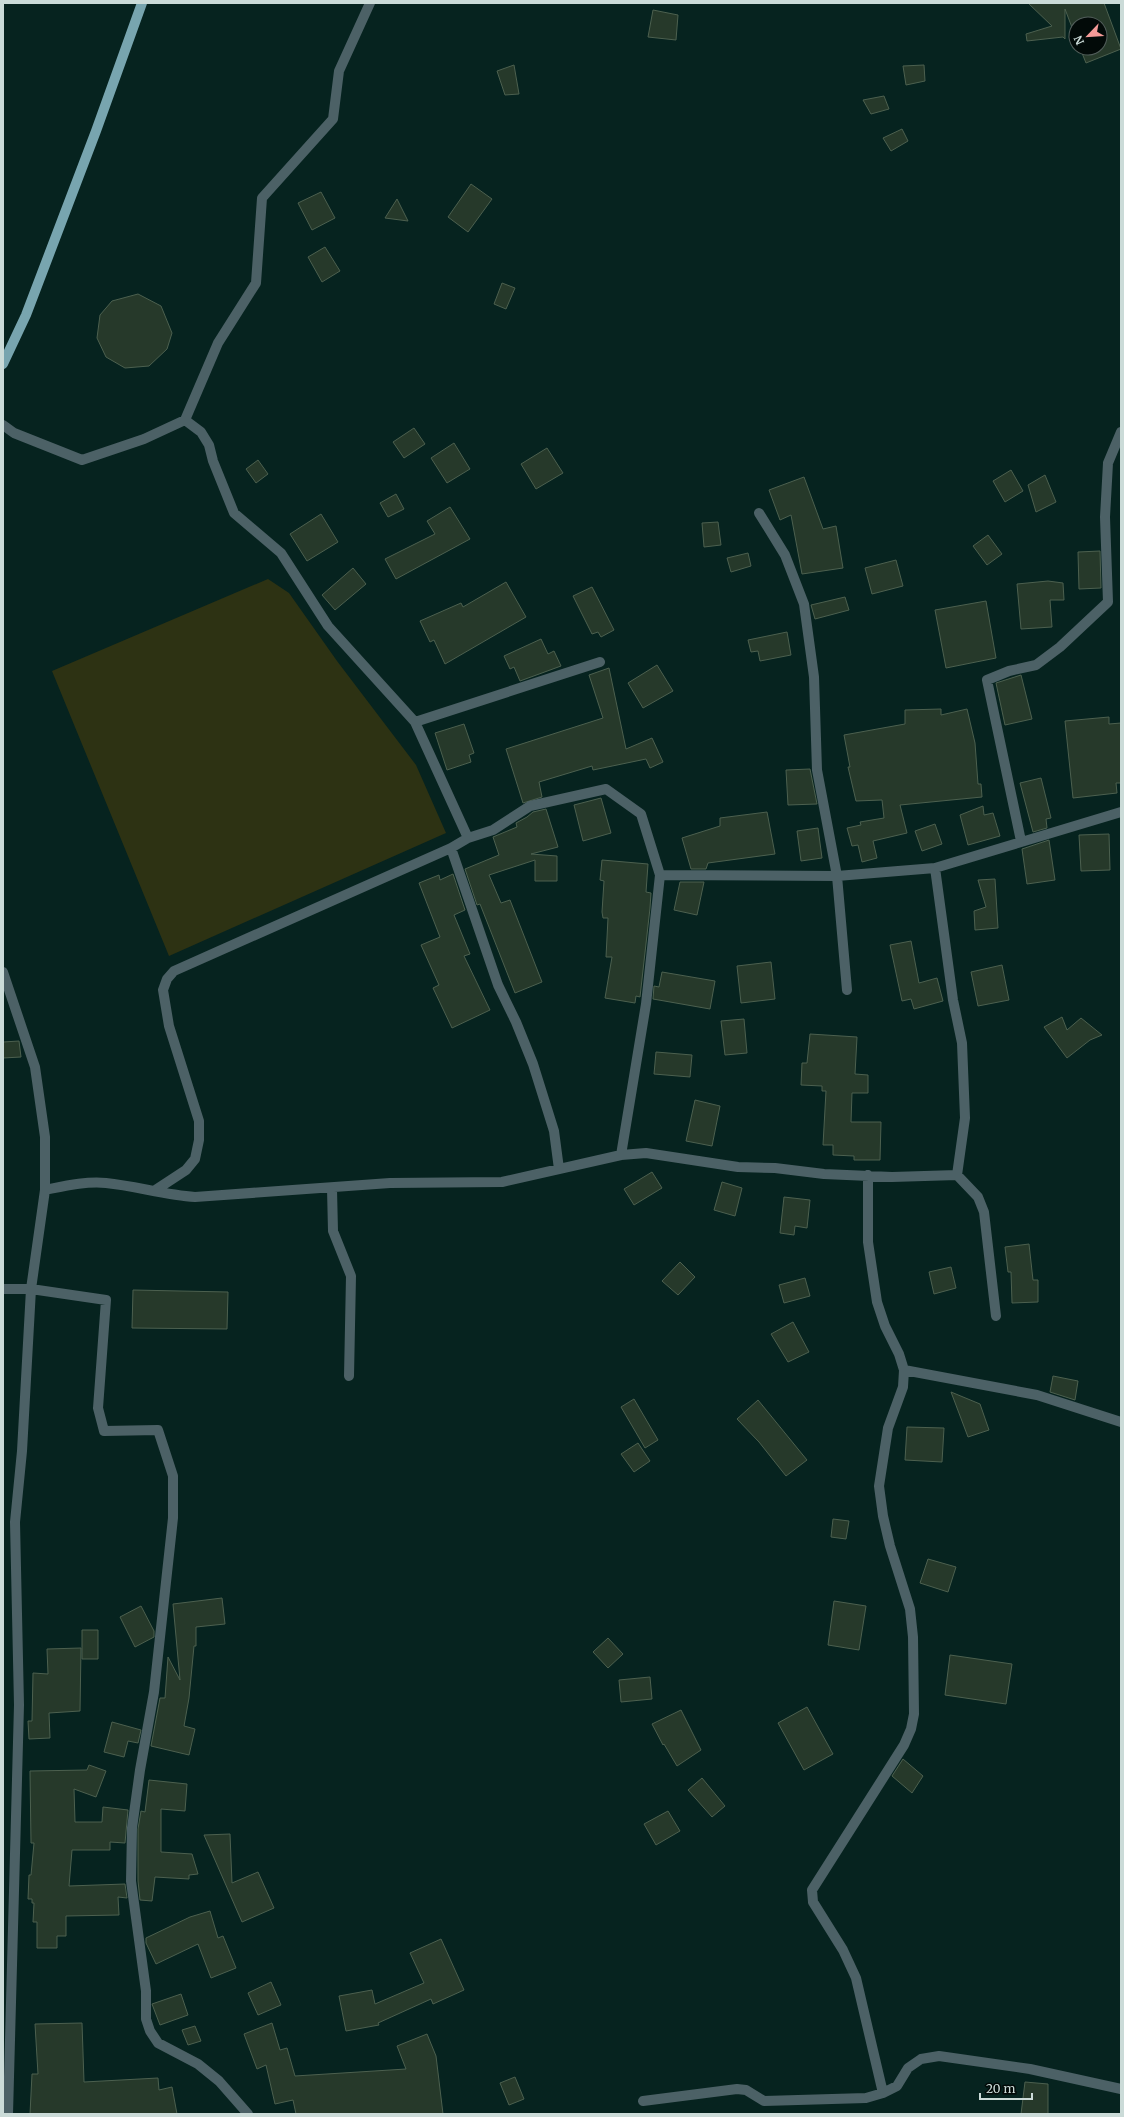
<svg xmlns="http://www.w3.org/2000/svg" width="1124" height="2117" font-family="Merriweather,serif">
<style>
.green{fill:#2d3213}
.building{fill:#26392a;stroke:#4c604f}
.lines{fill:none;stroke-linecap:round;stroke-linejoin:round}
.minor{stroke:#4c6166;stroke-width:10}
.major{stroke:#78a5af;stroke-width:10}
</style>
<rect width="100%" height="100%" fill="#06231f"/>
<path class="green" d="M268 579 289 593 337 661 416 765 446 833 169 956 52 671Z"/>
<path class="building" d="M1028 3H1104L1121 49 1086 63 1080 48H1100V24H1076V38L1065 9V39L1063 37 1027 41 1026 34 1052 26Z
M653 10 678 15 676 40 648 37Z
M514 65 519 94 505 95 497 71Z
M924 65 925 81 906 85 903 66Z
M884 96 889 109 871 114 863 100Z
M902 129 908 141 891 151 883 138Z
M471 184 492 199 468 232 448 217Z
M321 192 335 218 312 230 298 203Z
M397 199 408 221 385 218Z
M325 247 340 271 322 282 308 257Z
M502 283 515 288 506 309 494 304Z
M138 294 161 306 172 333 167 349 149 366 125 368 106 357 97 338 100 315 112 301Z
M414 428 425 444 404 458 393 442Z
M454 443 470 469 447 483 431 458Z
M547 448 563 473 536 489 521 464Z
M258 460 268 474 256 483 246 469Z
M1011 470 1023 491 1005 502 993 481Z
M1045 475 1056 502 1036 512 1028 485Z
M804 477 823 529 836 526 843 568 802 574 791 515 780 520 769 490Z
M396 494 404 509 388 517 380 503Z
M450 507 470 539 396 579 385 559 435 534 427 521Z
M321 514 338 542 307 561 290 534Z
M718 522 721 545 704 547 702 523Z
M988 535 1002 554 987 565 973 546Z
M1100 551 1101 588 1079 589 1078 552Z
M748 553 751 566 731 572 727 558Z
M896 560 903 586 872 594 865 568Z
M353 568 366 584 335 610 322 595Z
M1048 581 1063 583 1064 600H1050L1052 627 1021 629 1017 584Z
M506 582 526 617 445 664 434 640 430 642 420 621 461 603 463 607Z
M592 587 614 630 601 637 598 632 592 634 573 596Z
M845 597 849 610 815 619 811 605Z
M986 601 996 658 946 668 935 610Z
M787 632 791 655 760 661 758 651 751 652 748 640Z
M541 639 548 654 554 651 561 666 520 681 514 667 510 669 504 656Z
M657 665 673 691 643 708 628 683Z
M609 668 626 749 652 738 663 762 650 768 646 759 593 770 592 766 539 782 542 797 523 803 506 749 603 718 589 675Z
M1021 675 1032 719 1005 725 996 683Z
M941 709V715L967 709 975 743 978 784H981L982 797 900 805 907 833 873 841 877 858 862 862 858 845 852 846 847 828 861 825 860 822 884 818 882 800 856 801 848 767H850L844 735 905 724V710Z
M1109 717V724L1121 723V783H1116L1117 793 1073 798 1065 721Z
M464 724 474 753 469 755 471 762 447 770 435 733Z
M810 769 817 804 788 805 786 770Z
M1041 778 1051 818 1046 819 1047 828 1033 832 1020 783Z
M601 798 611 833 583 841 574 805Z
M983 806 984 815 993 813 1000 836 968 845 960 815Z
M546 809 558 847 531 854 557 856V881H535V860L489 875 501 903 510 900 542 982 515 993 480 904 477 905 465 869 499 855 493 837 517 827 516 823 527 817 533 812Z
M767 812 775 854 708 863 706 869H691L682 838 720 826V818Z
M935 824 942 844 922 851 915 831Z
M818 828 822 858 801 861 797 831Z
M1109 834 1110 870 1081 871 1079 835Z
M1049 840 1055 880 1027 884 1022 849Z
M602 860 648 864 646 892 651 893 650 908 640 997 636 996 635 1003 605 998 612 957H606L608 918H603L602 912 604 881 600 880Z
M453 874 465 910 454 915 470 954 464 956 490 1010 452 1028 433 988 439 985 421 945 440 937 419 883 439 875 440 880Z
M995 879 998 928 975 930 974 911 986 907 978 880Z
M680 882H704L697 915 674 910Z
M911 941 919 983 937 978 943 1001 914 1009 911 999 902 1001 890 945Z
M771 962 775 999 741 1003 737 966Z
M1002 965 1009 1000 978 1006 971 972Z
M662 972 715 981 710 1009 653 999 654 986 659 987Z
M1062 1017 1067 1030 1081 1018 1102 1035 1090 1040 1067 1058 1044 1027Z
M744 1019 747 1053 725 1055 721 1021Z
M810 1034 857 1037 855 1074 868 1075V1093H852L851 1122H881L880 1160H854V1156L833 1155V1145H823L826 1091H822V1086L801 1085 802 1063H807Z
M19 1041 21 1057 3 1058V1042Z
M656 1052 692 1055 690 1077 654 1074Z
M695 1100 720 1106 712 1146 686 1141Z
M652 1172 662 1188 634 1205 624 1189Z
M722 1182 742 1188 735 1216 714 1210Z
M784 1197 810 1200 807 1228 795 1226 794 1235 780 1233Z
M1029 1244 1033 1280H1038V1302L1012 1303 1011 1272H1008L1005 1247Z
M680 1262 695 1277 678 1295 662 1281Z
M951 1267 956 1288 934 1294 929 1272Z
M805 1278 810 1296 784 1303 779 1285Z
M133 1290 228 1292 227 1329 132 1328Z
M793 1322 809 1352 788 1362 771 1334Z
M1053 1376 1078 1381 1075 1400 1050 1392Z
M951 1392 980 1404 989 1430 968 1437Z
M634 1399 658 1440 645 1448 621 1407Z
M758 1400 807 1460 786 1476 759 1442 737 1419Z
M907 1427 944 1428 942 1462 905 1460Z
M638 1443 650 1461 634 1472 621 1454Z
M833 1519 849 1521 846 1539 831 1537Z
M928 1559 956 1567 948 1592 920 1583Z
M222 1598 225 1624 196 1627V1646H194L189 1698 184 1726 195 1729 189 1755 151 1746 160 1698H165L168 1657 180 1680 173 1604Z
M834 1601 866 1606 859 1650 828 1645Z
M141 1606 154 1631V1637L135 1647 120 1617Z
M82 1630H98V1659H82Z
M608 1638 623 1654 608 1668 593 1652Z
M81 1648 80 1711 49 1713 50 1738 29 1739 28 1721H32L33 1673 48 1674 47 1649Z
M950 1655 1012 1664 1006 1704 945 1695Z
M650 1677 652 1699 621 1702 619 1680Z
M807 1707 833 1754 804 1770 778 1723Z
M681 1710 701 1750 677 1766 664 1744 663 1745 652 1724Z
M112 1722 141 1730 138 1743 128 1741 124 1757 104 1752Z
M903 1759 923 1776 912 1793 892 1776Z
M89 1765 106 1771 96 1797 74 1789 75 1822H102L103 1807 128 1810 125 1843 110 1842V1850H72L69 1886 125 1884 127 1898 118 1897 119 1915 66 1916V1936H57V1948H37V1922H33L34 1903H32V1899H28L29 1875H31L34 1843H31L30 1771 87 1770Z
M702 1778 725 1806 712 1817 688 1790Z
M149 1780 187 1784 185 1811 161 1809V1852L192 1854 198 1874 189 1875V1879L155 1877 152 1901 140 1900 138 1881V1829L141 1811 145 1812Z
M668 1811 680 1831 656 1845 644 1824Z
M230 1834 232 1883 258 1872 274 1908 242 1922 204 1835Z
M210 1911 218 1938 223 1936 236 1968 211 1978 198 1944 156 1964 146 1943V1938L190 1917Z
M441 1939 464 1990 433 2004 431 1999 378 2023 379 2025 346 2031 339 1996 372 1990 375 2004 424 1983 410 1953Z
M271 1982 281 2005 258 2015 248 1993Z
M181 1994 188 2015 160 2025 152 2004Z
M82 2023 84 2082 158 2078 159 2090 172 2087 177 2114H30L32 2074H38L35 2024Z
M272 2023 280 2050 287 2048 295 2076 406 2069 397 2046 427 2034 436 2056 443 2114H296L293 2100 275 2104 266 2065 257 2069 244 2034Z
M195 2026 201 2041 188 2045 182 2030Z
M515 2077 524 2099 509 2105 500 2083Z
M1025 2082 1048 2084V2114H1021Z"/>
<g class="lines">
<path class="minor" d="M185 420 201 432 209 445 213 461 234 513 281 553 328 626 415 722 468 838 493 830 530 806 606 789 641 814 660 875 837 876 935 868 1121 812
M3 425 14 433 82 460 144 439 185 420 218 343 256 283 262 198 333 119 339 71 370 3
M759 513 785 555 804 604 814 677 817 770 837 876 847 990
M415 722 600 662
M1021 841 987 680 1009 671 1036 665 1060 647 1108 602 1105 517 1108 463 1121 432
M451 848 498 985 516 1022 533 1064 554 1131 559 1169
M935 868 953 1000 962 1043 965 1118 957 1175
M3 972 35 1067 45 1137V1190L31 1289 22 1451 15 1522 19 1705 8 2114
M621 1155 646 1004 660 875
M868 1175V1242L877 1302 885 1326 899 1354 904 1370 903 1387 888 1428 879 1486 883 1516 890 1546 910 1609 913 1637 914 1714 911 1729 904 1745 812 1890 813 1902 843 1950 856 1978 883 2093
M332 1189 333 1231 351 1276 349 1376
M45 1190C65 1186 86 1181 106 1183 136 1186 165 1195 195 1197L390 1183 502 1182 621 1155 646 1153 738 1167 775 1168 824 1174 892 1177 957 1175 978 1197 984 1212 996 1316
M154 1191 186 1170 195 1159 199 1140V1121L169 1026 163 990 167 979 174 971 451 848 468 838
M3 1289H31L106 1300 98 1408 104 1431 158 1430 173 1476V1518L154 1692 140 1770 132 1828 131 1881 146 1991V2019L150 2031 158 2043 198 2064 219 2081 248 2114
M904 1370 1037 1395 1121 1422
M643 2101 737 2089 746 2090 764 2101 866 2098 883 2093 897 2086 908 2068 921 2059 939 2056 1030 2069 1121 2089"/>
<path class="major" d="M3 364 26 315 96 131 142 3"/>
</g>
<rect width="1124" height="2117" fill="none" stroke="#cbdbd8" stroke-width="8"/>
<g transform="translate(1088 36) rotate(245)"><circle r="19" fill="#020a08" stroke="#525e5b"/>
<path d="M0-3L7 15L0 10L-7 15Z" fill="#f59b98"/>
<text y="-6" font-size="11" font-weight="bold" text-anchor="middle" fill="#cbdbd8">N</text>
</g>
<path d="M980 2093v6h52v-6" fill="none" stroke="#cbdbd8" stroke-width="2"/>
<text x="986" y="2093" font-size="12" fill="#cbdbd8" stroke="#020a08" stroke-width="3" paint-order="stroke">20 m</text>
</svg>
